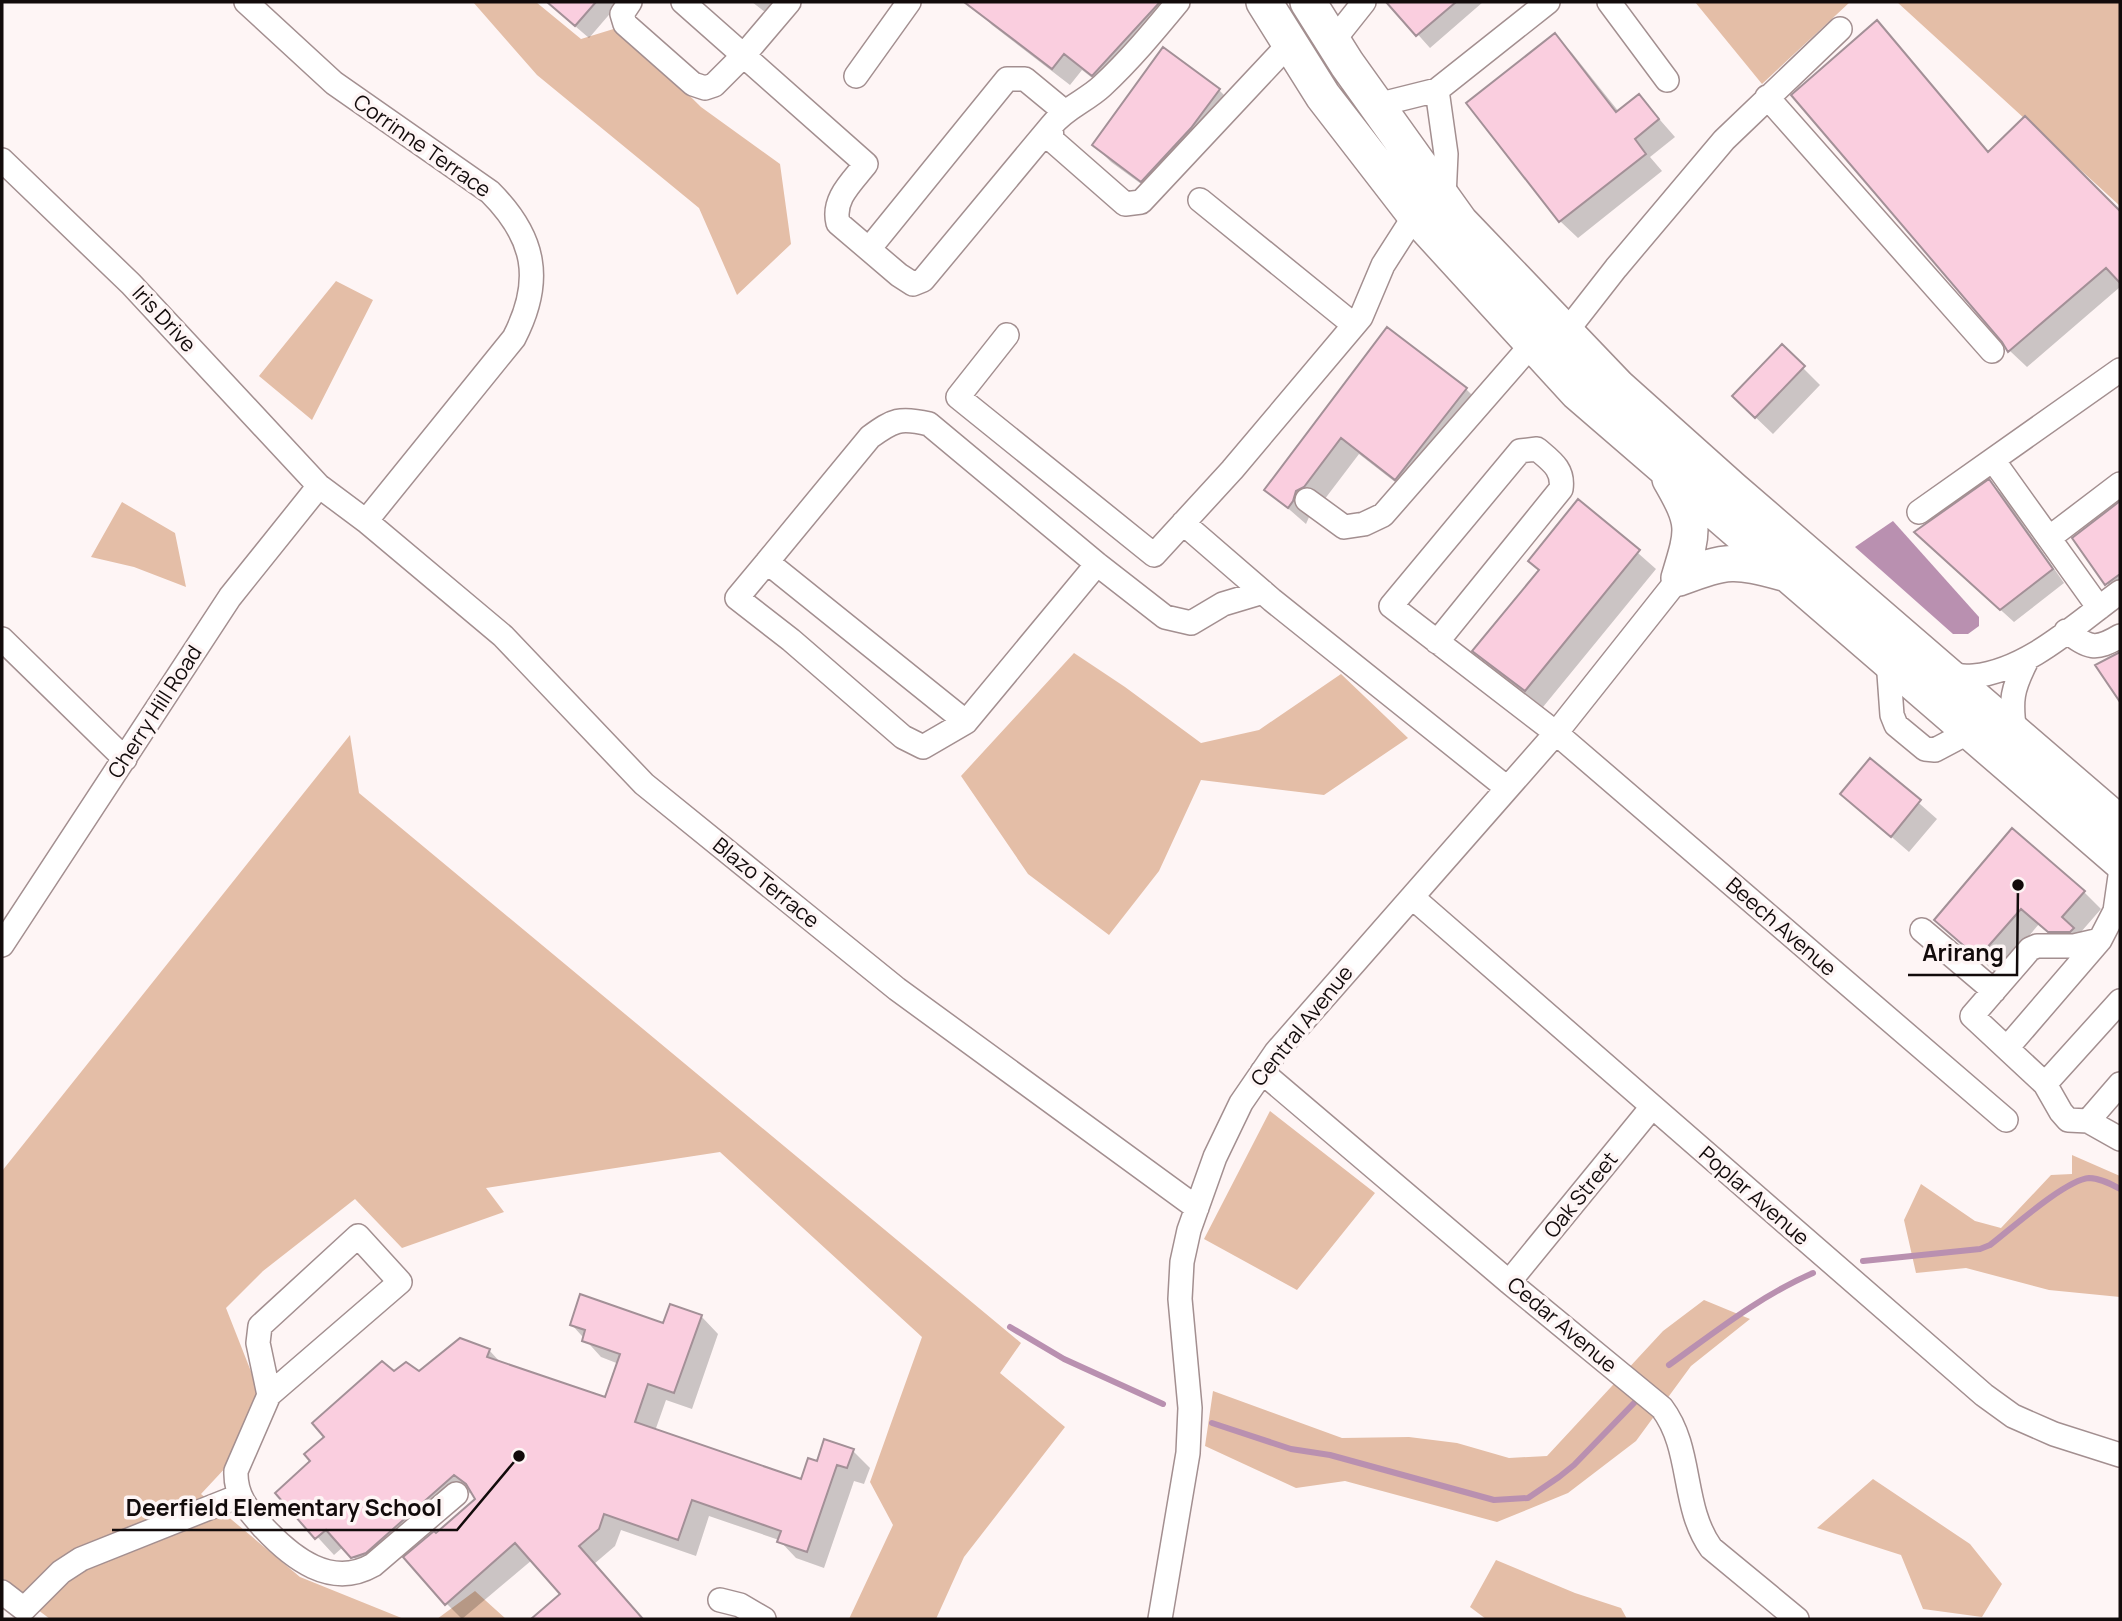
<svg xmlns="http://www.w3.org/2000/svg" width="2122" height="1621" font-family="Manrope,sans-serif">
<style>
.green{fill:#e4bea7}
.water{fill:#b990b0}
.shadow{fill:#0003}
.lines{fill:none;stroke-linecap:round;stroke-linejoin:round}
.stream{stroke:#b990b0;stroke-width:6}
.building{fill:#facedf;stroke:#a39097;stroke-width:2}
.minor-casing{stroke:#a38f90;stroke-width:26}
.highway-casing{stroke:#a38f90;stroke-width:38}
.minor{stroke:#fff;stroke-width:23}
.highway{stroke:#fff;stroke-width:35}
.labels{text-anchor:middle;stroke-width:7;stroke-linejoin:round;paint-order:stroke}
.street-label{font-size:21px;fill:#120b0b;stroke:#fef5f5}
.leader{fill:none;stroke:#120b0b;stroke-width:2.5}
.callout-dot{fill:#120b0b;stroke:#fef5f5;stroke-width:2.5}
.callout-label{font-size:23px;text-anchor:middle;font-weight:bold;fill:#120b0b;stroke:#fef5f5;stroke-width:7;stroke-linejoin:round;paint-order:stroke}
</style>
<rect width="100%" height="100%" fill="#fef5f5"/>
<path class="green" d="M473 2H536L581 39 620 27 701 107 780 164 791 244 737 295 699 208 537 75Z
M1695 2H1850L1762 84Z
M1897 2H2120V206Z
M336 281 373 300 312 420 259 376Z
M122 502 175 533 186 587 134 567 91 557Z
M1074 653 1125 687 1201 743 1259 730 1341 674 1408 738 1324 795 1201 780 1159 871 1109 935 1028 874 961 776Z
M350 735 359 793 1021 1343 1000 1373 1065 1427 964 1557 936 1619H849L893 1525 870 1482 922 1337 720 1152 486 1188 504 1212 402 1248 355 1199 263 1271 226 1308 259 1392 228 1465 201 1494 300 1577 404 1619H50L2 1583V1171Z
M1270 1111 1375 1193 1297 1290 1204 1239Z
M2072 1155 2120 1176V1297L2049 1290 1966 1268 1916 1273 1904 1220 1921 1184 1975 1221 2001 1228 2051 1175 2072 1174Z
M1704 1300 1750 1319 1691 1366 1636 1441 1568 1493 1497 1522 1345 1481 1296 1488 1205 1446 1213 1391 1342 1438 1409 1437 1457 1443 1509 1458 1547 1456 1663 1331Z
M1873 1479 1970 1544 2002 1584 1982 1617 1923 1609 1901 1555 1817 1528Z
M1496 1560 1575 1593 1621 1608 1627 1619H1486L1470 1607Z
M475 1591 506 1619H437Z"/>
<path class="water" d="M1893 521 1979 617V626L1968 634H1953L1855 547Z"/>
<path class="shadow" d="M547 2H620L589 38Z
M752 2H799L782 25Z
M979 2H1181L1110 92 1082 70 1070 85 992 25 975 8Z
M1389 2H1483L1430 48Z
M1876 22 1990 153 2025 118 2120 214V287L2027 367 2010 351Z
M1555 35 1572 53 1619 112 1639 96 1675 137 1650 157 1662 171 1578 238 1560 221 1468 103Z
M1219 90 1236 107 1159 197 1111 162 1094 145Z
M1388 330 1466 389 1483 406 1413 496 1359 454 1321 504 1313 508 1306 524 1267 490Z
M1782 347 1820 385 1773 434 1751 413Z
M1989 482 2002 494 2064 583 2014 622 1929 545Z
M1579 501 1656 569 1543 707 1492 668 1474 651 1540 571Z
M2120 504V595L2119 596 2107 583 2074 539Z
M1870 760 1937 819 1909 852 1842 794Z
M2084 892 2101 909 2067 948 2039 924 1997 974 1937 920Z
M701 1316 718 1334 692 1409 666 1400 655 1431 802 1482 818 1463 853 1451 870 1468 864 1484 854 1481 824 1568 796 1558 779 1540 709 1516 696 1556 621 1530 615 1546 594 1564 643 1619H542L538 1615 562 1594 532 1560 462 1619 446 1603 436 1535 477 1500 472 1491 383 1570 370 1574 343 1547 334 1555 277 1493 313 1461 394 1374 419 1373 489 1350 502 1364 606 1400 619 1364 601 1357 572 1325H665Z"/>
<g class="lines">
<path class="stream" d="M1863 1261 1980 1249 1990 1245C2011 1229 2065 1180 2089 1178 2100 1178 2111 1184 2120 1189
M1010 1327 1064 1359 1163 1404
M1669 1365C1715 1332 1760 1296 1813 1273
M1212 1423 1291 1449 1330 1455 1494 1500 1528 1498 1559 1477 1574 1465 1635 1402"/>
</g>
<path class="building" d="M547 2H596L575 26Z
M964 2H1160L1092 76 1064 54 1052 69Z
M1386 2H1456L1416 36Z
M1877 20 1988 152 2025 116 2120 211V283L2106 268 2008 352 2002 342 1791 95Z
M1555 33 1616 112 1639 94 1659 119 1635 139 1646 154 1559 222 1466 103Z
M1163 47 1220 89 1191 128 1141 182 1092 145Z
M1387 327 1467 388 1395 480 1341 438 1304 487 1296 491 1293 501 1288 508 1264 490Z
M1782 344 1805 366 1755 418 1732 396Z
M1989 479 2053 569 2000 610 1914 532Z
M1578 499 1640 550 1525 691 1472 651 1539 570 1528 561Z
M2120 501V574L2105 585 2072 538Z
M2120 652V702L2095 665Z
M1870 758 1921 800 1891 837 1840 794Z
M2012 828 2085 891 2062 917 2074 928 2070 932H2048L2021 909 1978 958 1934 920Z
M580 1294 663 1323 670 1304 702 1315 674 1393 648 1384 635 1422 801 1479 808 1458 817 1461 824 1439 854 1449 847 1468 837 1465 807 1552 777 1542 781 1531 692 1500 678 1540 604 1514 599 1529 579 1546 643 1619H531L560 1594 515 1543 445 1605 403 1557 434 1531 436 1533 475 1499 466 1484 454 1475 366 1553 351 1558 326 1530 315 1539 275 1493 310 1461 304 1454 324 1437 312 1423 382 1361 394 1371 406 1362 419 1371 460 1338 490 1349 487 1357 605 1397 620 1354 582 1341 585 1330 570 1325Z"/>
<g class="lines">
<defs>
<path id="minor" d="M246 2 334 83 490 192C535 237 544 280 514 338L366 521
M630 2 622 14 625 24 693 84 705 88 714 85 744 55 789 2
M683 2 866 164C852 182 832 199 838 223L899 275 913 284 923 280 1051 126
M1178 2C1154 31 1130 60 1102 86 1086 101 1065 108 1051 126L1052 140 1125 204 1141 202 1290 43
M1609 2 1667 80
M1333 41 1364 2
M856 76 909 2
M1437 90 1446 154 1444 198
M1767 97 1992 351
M1377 105 1437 90 1548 2
M2 160 131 284 319 486 366 521 503 636 644 784 897 989 1197 1208
M1200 200 1354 325
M869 249 1007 79H1025L1065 112
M1566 332 1616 268 1724 140 1840 29
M1007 335 958 397 1154 555 1232 470 1361 317 1383 265 1415 215
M1993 460 2099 608
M1307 500 1344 527 1364 524 1383 515 1533 343
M1919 512 2120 370
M1183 523 1272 600 1507 788
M2049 538 2120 484
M767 562 737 598 791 640 903 737 923 747 966 722
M1097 564 966 722 767 562 870 437C893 420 900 417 929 424L1097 564 1165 617 1191 623 1223 604 1263 592
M2066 631C2089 648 2095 651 2120 636
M2 639 125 759
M1437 642 1561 489C1564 469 1551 461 1537 449L1520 451 1391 606 1556 733 2006 1120
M1888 660 1892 715 1896 725 1925 749 1935 750 1971 731
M1947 674C1956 675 1965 677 1974 676 2029 670 2077 623 2120 592
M2015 733C2010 700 2012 689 2027 660
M1412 897 1984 1395 2013 1416 2054 1434 2120 1455
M1922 930 1994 991
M2100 940 2074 946H2037L2030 949 1972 1016 2045 1084 2120 1001
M2 945 230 597 319 486
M2007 1048 2100 940 2115 911 2120 876
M1262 1072 1509 1282 1662 1408C1693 1449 1681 1506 1711 1548L1797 1619
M2045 1084 2061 1112 2068 1120 2088 1121 2120 1139
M2088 1121 2120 1084
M1509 1282 1652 1107
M269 1395 258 1343 260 1326 358 1236 400 1282 269 1395 236 1471C235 1496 248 1510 264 1528 292 1558 331 1589 373 1565L456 1494
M2 1592 24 1609 61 1572 81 1559 239 1496
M720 1600 740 1605 764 1619
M1160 1619 1188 1453 1190 1408 1180 1299 1182 1262 1189 1230 1215 1157 1241 1103 1276 1052 1556 733 1679 578"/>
<path id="highway" d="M1264 2 1323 96 1415 215 1577 392 2120 861
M1308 2 1347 64 1460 222 1618 387 1732 489 2120 824
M1670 479C1696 524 1694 529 1679 578
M1679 578C1729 559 1734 560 1784 573"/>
</defs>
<use href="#minor" class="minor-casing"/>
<use href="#highway" class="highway-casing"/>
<use href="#minor" class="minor"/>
<use href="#highway" class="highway"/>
</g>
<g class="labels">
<g class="street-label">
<text transform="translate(422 146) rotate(35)" y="7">Corrinne Terrace</text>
<text transform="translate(164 319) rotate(47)" y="7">Iris Drive</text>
<text transform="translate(155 712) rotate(-57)" y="7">Cherry Hill Road</text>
<text transform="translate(766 883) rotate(39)" y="7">Blazo Terrace</text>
<text transform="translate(1781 927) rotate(41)" y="7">Beech Avenue</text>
<text transform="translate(1302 1026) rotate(-51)" y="7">Central Avenue</text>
<text transform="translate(1581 1195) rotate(-51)" y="7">Oak Street</text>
<text transform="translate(1754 1196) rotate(41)" y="7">Poplar Avenue</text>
<text transform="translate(1562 1325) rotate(40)" y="7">Cedar Avenue</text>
</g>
</g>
<path class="leader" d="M2018 885L2017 975H1908M519 1456L457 1530H112"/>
<g class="callout-dot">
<circle cx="2018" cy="885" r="7"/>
<circle cx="519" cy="1456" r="7"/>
</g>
<g class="callout-label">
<text x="1963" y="961">Arirang</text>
<text x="284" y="1516">Deerfield Elementary School</text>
</g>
<rect width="2122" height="1621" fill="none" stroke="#120b0b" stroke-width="7"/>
</svg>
